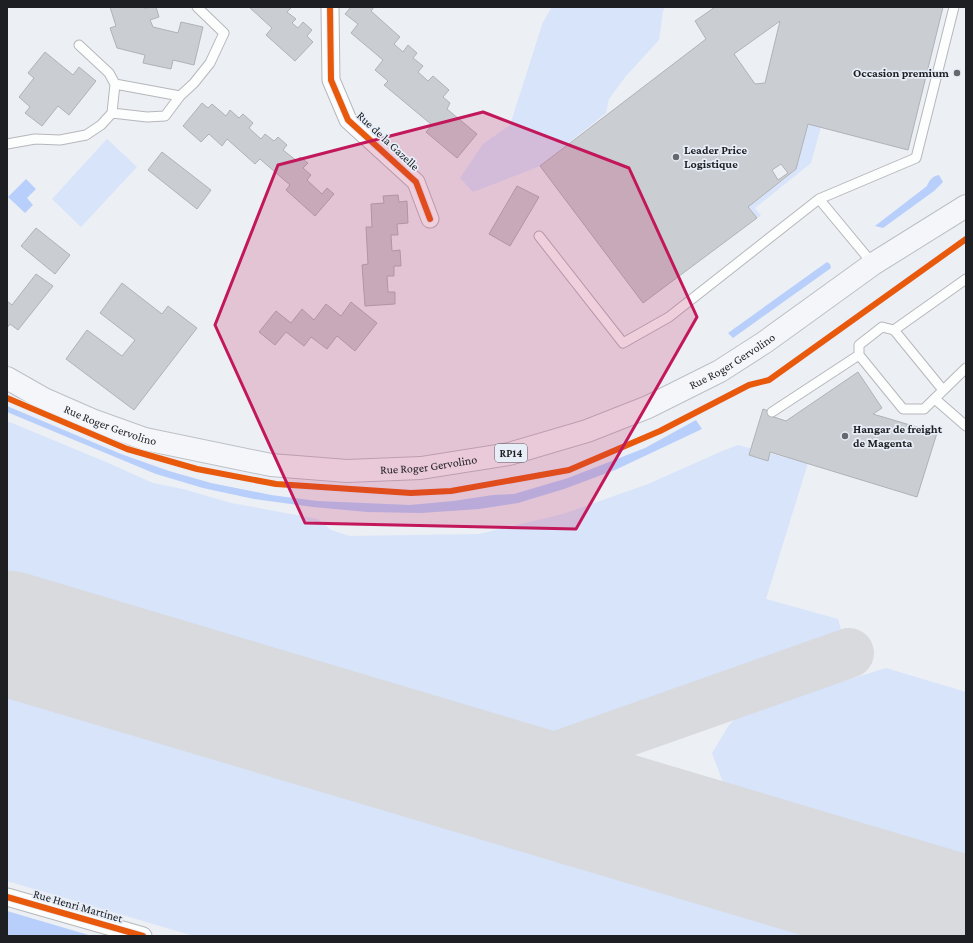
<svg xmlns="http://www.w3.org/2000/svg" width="973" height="943" font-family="'Crimson Pro',serif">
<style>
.green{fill:#d8e4fa}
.water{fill:#b7cffa}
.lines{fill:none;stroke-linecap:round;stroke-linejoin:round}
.taxiway{stroke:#d8dade;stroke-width:50}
.runway{stroke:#d8dade;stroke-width:125}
.building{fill:#cacdd1;stroke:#b0b2b6;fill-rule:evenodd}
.service-casing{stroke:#b6b7bb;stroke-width:11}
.minor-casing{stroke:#b6b7bb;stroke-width:19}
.primary-casing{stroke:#bcc0c7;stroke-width:24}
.service{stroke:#fcfdfd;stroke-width:9}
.minor{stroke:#fcfdfd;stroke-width:17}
.primary{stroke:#f4f6f9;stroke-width:22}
.cycleway-casing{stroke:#e8eef8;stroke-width:8}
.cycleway{stroke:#e8590c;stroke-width:6}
.marked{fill:#c2185b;fill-opacity:0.2;stroke:#c2185b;stroke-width:3;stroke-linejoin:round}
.poi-dot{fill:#65686c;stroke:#e8eef8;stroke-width:1.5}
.labels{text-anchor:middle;stroke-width:3.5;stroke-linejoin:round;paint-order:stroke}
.shield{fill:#e8eef8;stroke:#5a5d62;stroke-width:1}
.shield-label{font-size:11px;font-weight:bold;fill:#1d1f22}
.poi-label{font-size:12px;font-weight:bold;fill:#1d1f22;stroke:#e8eef8;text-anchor:start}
.street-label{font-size:12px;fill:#1d1f22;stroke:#e8eef8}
</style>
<rect width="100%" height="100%" fill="#eceff4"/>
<path class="green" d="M552 7H665L663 11 659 40 626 76 609 99 606 113 540 166 473 192 460 178 483 144 510 125 543 22Z
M808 124 821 127 811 163 755 208 761 216 757 218 748 207 796 169Z
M107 139 137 167 81 227 52 199Z
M7 421 106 462 153 483 183 489 231 503 318 519 331 530 350 536 479 534 563 514 648 484 720 452 738 445 808 463 766 599 838 619 842 633 817 647 583 729 534 742 509 740 7 585Z
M886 668 966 692V877L756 813 725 788 712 753 729 725 741 713Z
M39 692 857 936H194L7 881V697Z"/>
<path class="water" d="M939 175 943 182 934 191 883 228 875 226 927 186C929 180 933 176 939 175Z
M26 179 36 189 27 198 33 205 25 213 8 197Z
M827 262 830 264 831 268 733 338 728 333Z
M7 406 121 454 169 471 211 483 271 495 317 501 410 505 453 501 493 495 514 494 568 478 645 448 696 420 702 429 615 470 564 489 518 503 479 509 421 513 367 512 313 507 254 499 203 488 156 474 7 412Z
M7 911 92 936H7Z"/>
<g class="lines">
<path class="taxiway" d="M7 661C29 655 47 651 70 652
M495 778 849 653"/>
<path class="runway" d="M7 633 966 919"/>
</g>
<path class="building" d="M110 7H144V8L156 7 159 17 150 20 153 27 178 33 181 22 203 27 194 65 173 60 171 69 143 63 145 55 117 48 110 28 116 26Z
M249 7H292L287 12 296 19 292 23 298 28 303 22 312 30 307 36 313 42 295 61 266 35 272 28Z
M351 7H374L371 11 400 37 394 44 403 52 408 45 417 53 413 58 423 66 418 72 428 81 433 76 449 90 443 97 450 103 447 109 477 134 457 158 426 132 432 125 384 85 388 81 375 70 383 60 351 33 358 24 345 14Z
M715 7H943L908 150 808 124 796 169 748 207 757 218 643 303 540 166 706 39 695 21ZM780 21 765 83 755 84 734 54ZM781 164 788 173 778 180 772 170Z
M45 52 73 75 79 67 96 81 69 115 58 106 42 126 25 113 30 107 19 97 34 78 28 73Z
M202 103 208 108 212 104 226 116 230 110 239 118 243 114 253 123 249 128 261 139 265 134 274 141 278 137 287 145 283 150 297 161 300 157 308 163 303 168 311 175 307 180 322 194 327 188 334 194 315 216 286 190 290 185 260 159 255 164 227 139 222 146 209 134 201 142 183 126Z
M162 152 211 190 197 209 148 170Z
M517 186 539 197 510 246 489 234Z
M398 195 399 202 407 201 408 223 397 224 398 235H391L392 251 400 250 401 266H394V276H387L388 292H395V304L365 306 362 265 368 264 366 227H372L371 204 384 203 383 196Z
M36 228 70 255 55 274 21 246Z
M36 274 53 286 18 330 10 324 7 328V301L12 305Z
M122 283 162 314 168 306 197 328 134 410 66 359 87 330 122 356 135 340 100 313Z
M351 302 377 323 355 351 337 336 327 349 311 337 304 346 286 332 275 345 259 332 276 311 291 323 302 309 314 320 326 304 341 316Z
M858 372 882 408 873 414 937 433 917 497 770 452 768 461 749 455 763 409 772 412 771 416 786 421Z"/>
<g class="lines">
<defs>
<path id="service" d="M79 45 109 73 115 84 180 96 194 83 210 63 224 33 197 7
M115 84 112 113 147 117 165 116 180 96
M7 144 35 139 60 140 86 135 101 125 112 113
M819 199 916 158 954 7
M539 236 623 343 669 317 819 199 873 264
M894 330 966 279
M943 390 894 330 882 327 859 345V355L903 409H924L966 368
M935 399 966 426
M772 412 859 355"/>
<path id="minor" d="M330 7 331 80 348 120 416 182 430 219
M7 897 143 936"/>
<g id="primary">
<path id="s1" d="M7 378 44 399 92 420 145 439 271 465 347 471 421 468 509 454 587 431 648 407 720 371 765 342 873 264 966 206"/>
</g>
</defs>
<use href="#service" class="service-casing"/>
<use href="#minor" class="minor-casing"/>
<use href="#primary" class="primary-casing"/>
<use href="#service" class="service"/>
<use href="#minor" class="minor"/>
<use href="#primary" class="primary"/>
<defs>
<path id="cycleway" d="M330 7 331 80 348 120 416 182 430 219
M7 398 127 449 197 469 276 484 411 493 451 491 569 470 660 431 749 385 769 380 966 239
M7 897 143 936"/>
</defs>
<use href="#cycleway" class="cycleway-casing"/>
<use href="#cycleway" class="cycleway"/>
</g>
<path class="marked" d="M483 112 629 168 697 317 576 529 305 523 215 325 278 165Z"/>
<g class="poi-dot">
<circle cx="957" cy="73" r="4"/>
<circle cx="676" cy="157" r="4"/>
<circle cx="845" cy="436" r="4"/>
</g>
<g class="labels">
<rect class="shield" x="495" y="444" width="32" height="18" rx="3"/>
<g class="shield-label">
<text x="511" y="457">RP14</text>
</g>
<g class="poi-label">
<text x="949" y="77" text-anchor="end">Occasion premium</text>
<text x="684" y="154">Leader Price<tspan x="684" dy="14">Logistique</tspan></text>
<text x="853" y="433">Hangar de freight<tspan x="853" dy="14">de Magenta</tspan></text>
</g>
<g class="street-label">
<text transform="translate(388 141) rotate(43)" y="4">Rue de la Gazelle</text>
<text dy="4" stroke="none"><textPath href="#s1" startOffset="762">Rue Roger Gervolino</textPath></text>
<text dy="4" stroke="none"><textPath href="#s1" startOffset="114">Rue Roger Gervolino</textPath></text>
<text dy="4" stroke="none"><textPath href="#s1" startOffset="438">Rue Roger Gervolino</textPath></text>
<text transform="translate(78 906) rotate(16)" y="4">Rue Henri Martinet</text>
</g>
</g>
<rect width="973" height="943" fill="none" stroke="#1d1f22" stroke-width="16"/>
</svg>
